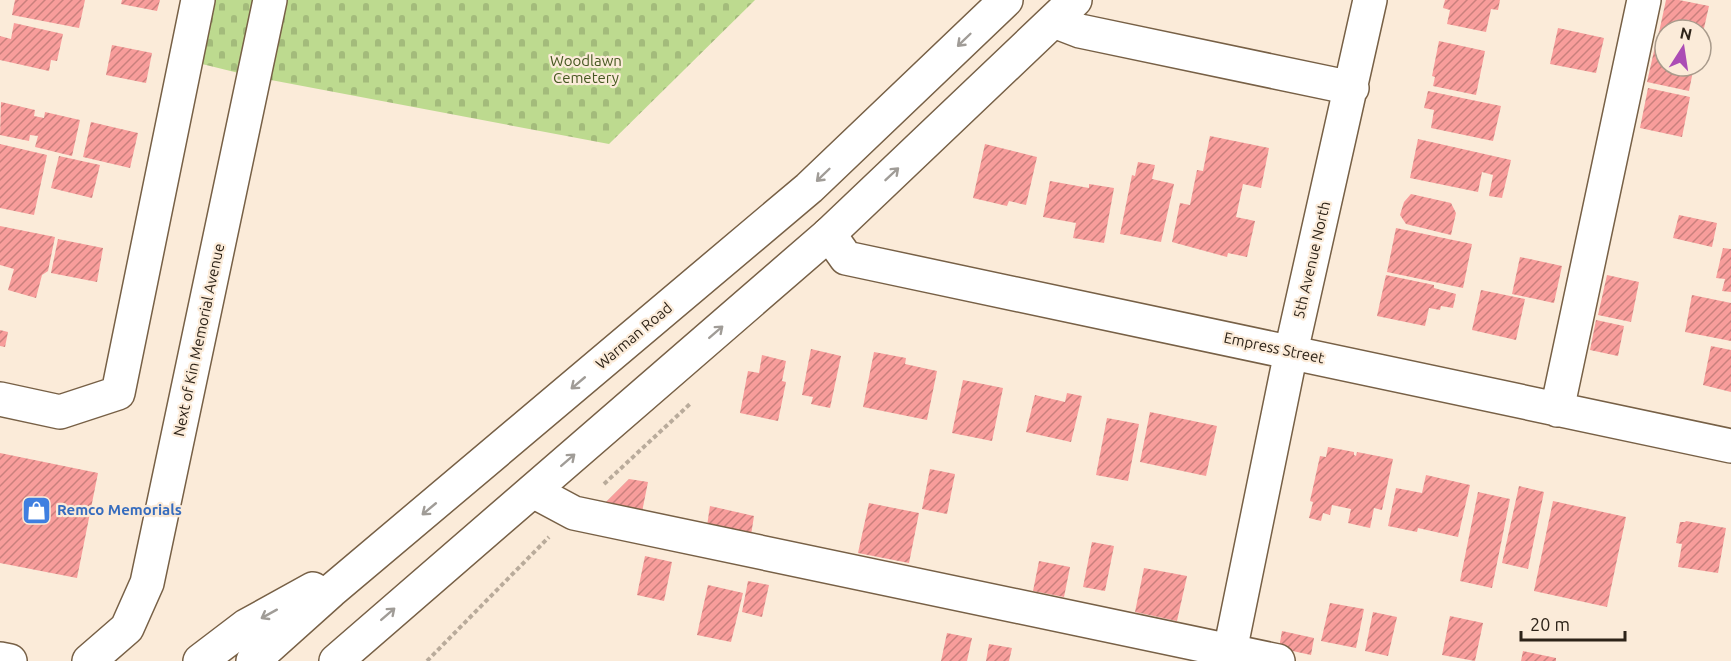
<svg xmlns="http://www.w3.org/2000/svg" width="1731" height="661" font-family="Ubuntu,sans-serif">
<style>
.cemetery{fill:url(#cemetery-stones)}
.building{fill:url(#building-hatch)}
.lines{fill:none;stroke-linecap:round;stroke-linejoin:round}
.minor-casing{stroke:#776046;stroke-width:36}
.major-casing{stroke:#776046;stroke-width:36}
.path{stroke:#b9ab9b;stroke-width:4;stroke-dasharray:4.5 3;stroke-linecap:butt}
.minor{stroke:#fff;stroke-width:33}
.major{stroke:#fff;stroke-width:33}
.oneway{stroke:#a09c97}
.labels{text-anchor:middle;stroke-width:4.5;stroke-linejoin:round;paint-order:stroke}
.park-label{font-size:15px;fill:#465821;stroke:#fbebd9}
.street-label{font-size:15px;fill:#2d2318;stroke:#fbebd9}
.shop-label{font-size:15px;font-weight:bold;fill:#366cbe;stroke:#fbebd9;text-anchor:start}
</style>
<defs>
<pattern id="cemetery-stones" width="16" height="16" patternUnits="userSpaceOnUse" patternTransform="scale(1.5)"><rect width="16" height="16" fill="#bdda8f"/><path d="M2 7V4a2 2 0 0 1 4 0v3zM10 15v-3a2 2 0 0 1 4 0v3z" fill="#a3bb7b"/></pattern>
<pattern id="building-hatch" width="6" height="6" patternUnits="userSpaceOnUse" patternTransform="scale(1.5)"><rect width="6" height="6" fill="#f89d9b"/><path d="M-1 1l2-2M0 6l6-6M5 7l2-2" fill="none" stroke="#c9807d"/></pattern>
</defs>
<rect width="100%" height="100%" fill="#fbebd9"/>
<path class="cemetery" d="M216 0H755L609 144 255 77 202 64Z"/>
<path class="building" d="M15 0H85L79 28 12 15Z
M122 0H160L157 11 121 4Z
M1445 0H1500L1498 10 1491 9 1486 32 1447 24 1450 10 1443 8Z
M1666 0H1679L1709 6 1702 37 1701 30H1665V38L1658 37Z
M14 23 63 34 57 61 51 60 49 71 0 60V36L11 39Z
M1558 28 1604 38 1596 73 1550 64Z
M1439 41 1485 51 1476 95 1433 86 1435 77 1432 76Z
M1656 42 1665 44V66H1694L1689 91 1647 82Z
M112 45 152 53 146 83 106 75Z
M1648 88 1690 97 1682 137 1640 128Z
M1428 91 1501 106 1493 141 1431 128 1434 110 1424 108Z
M1 102 35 110 34 116 44 118 45 112 80 120 72 156 35 147 38 136 30 135 29 141 0 135Z
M91 122 138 133 130 168 83 157Z
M1210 136 1269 148 1261 188 1243 184 1236 217 1255 221 1247 257 1228 253 1227 257 1172 242 1180 203 1190 205 1197 170 1203 171Z
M1418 139 1511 160 1502 198 1489 196 1493 175 1482 172 1478 192 1410 178Z
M0 144 47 155 34 215 0 208Z
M985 144 1037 157 1026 205 1009 201 1007 206 973 198Z
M59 156 100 165 92 198 51 188Z
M1138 162 1155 165 1152 179 1174 184 1161 242 1120 234 1132 175 1135 176Z
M1050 181 1089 188V184L1114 188 1104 243 1073 238 1076 223 1043 217Z
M1411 194 1451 203 1456 213 1451 235 1406 224 1400 215 1404 202Z
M1679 215 1717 223 1712 247 1673 238Z
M0 226 55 237 48 271 42 275 36 298 8 290 14 269 0 265Z
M1396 228 1472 244 1463 288 1387 272Z
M58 239 103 248 97 282 51 273Z
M1723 248 1731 249V292L1722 291 1725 279 1716 278Z
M1520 257 1562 266 1554 303 1512 294Z
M1386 275 1434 285V288L1456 294 1453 308 1441 306 1440 310 1429 308 1425 326 1377 316Z
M1607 275 1639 282 1631 322 1598 315Z
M1481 290 1525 299 1516 340 1472 330Z
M1692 295 1731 303V341L1685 332Z
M1596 320 1624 326 1618 356 1590 350Z
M0 330 8 332 5 347 0 346Z
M1711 346 1731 350V392L1703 385Z
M811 349 841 356 830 408 811 404 813 397 802 395Z
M874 352 906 358 905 364 937 371 927 420 863 407Z
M762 355 786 361 782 381 786 382 778 421 740 413 748 371 759 373Z
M963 380 1003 388 992 441 952 433Z
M1067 393 1082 396 1071 442 1026 432 1035 395 1065 402Z
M1150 412 1217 426 1206 476 1140 462Z
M1107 418 1139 424 1128 481 1096 475Z
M1328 447 1354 452V455L1356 456 1357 452 1393 459 1382 510 1374 508 1370 528 1348 523 1351 509 1332 505 1330 515 1323 513 1321 521 1309 518 1313 502 1310 501 1320 456 1326 457Z
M0 453 98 473 77 578 0 563Z
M930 469 955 474 947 514 922 509Z
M1426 475 1470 485 1458 537 1418 528 1417 532 1388 526 1396 488 1422 493Z
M629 479 648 482 642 512 604 504Z
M1519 486 1544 492 1528 569 1502 563Z
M1478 492 1510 499 1492 588 1460 581Z
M1553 501 1626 517 1607 607 1534 591Z
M869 503 919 513 909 563 858 553Z
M710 506 754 516 751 535 707 526Z
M1686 521 1726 528 1718 573 1678 567 1682 544 1676 543 1680 522H1685Z
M1092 542 1114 546 1105 591 1083 587Z
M645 556 672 562 664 601 637 595Z
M1039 561 1070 567 1064 597 1033 591Z
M1144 568 1187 576 1177 621 1135 612Z
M748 581 769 585 762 617 742 612Z
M708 585 743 593 731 642 697 635Z
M1330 603 1364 609 1356 648 1321 641Z
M1373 612 1397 617 1388 656 1365 651Z
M1450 616 1483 623 1475 661 1442 655Z
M1282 631 1314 638 1311 655 1279 648Z
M947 633 972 638 967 661H941Z
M989 644 1012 648 1009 661H986Z
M1523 651 1556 658V661H1521Z"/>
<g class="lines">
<defs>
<path id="minor" d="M1054 21 1080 31 1352 88
M829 234 846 258 1731 446
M0 399 60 412 118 393 198 0
M1557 410 1644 0
M533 491 574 513 1278 661
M0 659 10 661
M89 661 127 628 147 583 270 0
M1228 661 1291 352 1370 0"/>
<path id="major" d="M200 661 246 626 313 589
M253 661 331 591 809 188 1006 0
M336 661 829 234 1075 0"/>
</defs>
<use href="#minor" class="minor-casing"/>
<use href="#major" class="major-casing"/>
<path class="path" d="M604 484 691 403
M427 661 549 537"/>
<use href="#minor" class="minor"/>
<use href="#major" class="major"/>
</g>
<defs><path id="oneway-shaft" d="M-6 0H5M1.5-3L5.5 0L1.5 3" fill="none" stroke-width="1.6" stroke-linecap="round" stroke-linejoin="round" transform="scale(1.5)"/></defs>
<g class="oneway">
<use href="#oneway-shaft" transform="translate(964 40) rotate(136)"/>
<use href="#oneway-shaft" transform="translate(892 174) rotate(-43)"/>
<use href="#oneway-shaft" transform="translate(823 175) rotate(136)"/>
<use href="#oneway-shaft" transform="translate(716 332) rotate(-41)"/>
<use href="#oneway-shaft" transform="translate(578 383) rotate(140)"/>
<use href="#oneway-shaft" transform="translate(568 460) rotate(-41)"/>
<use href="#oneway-shaft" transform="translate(429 509) rotate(140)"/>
<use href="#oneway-shaft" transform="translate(269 614) rotate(151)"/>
<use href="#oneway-shaft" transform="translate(388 614) rotate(-41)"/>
</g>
<defs>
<symbol id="shop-square" viewBox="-11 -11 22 22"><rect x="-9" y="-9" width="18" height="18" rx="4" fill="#3f7fe0" stroke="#fbebd9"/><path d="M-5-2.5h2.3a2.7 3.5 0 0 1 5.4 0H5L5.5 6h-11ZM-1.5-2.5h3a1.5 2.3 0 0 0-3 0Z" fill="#fff"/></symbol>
</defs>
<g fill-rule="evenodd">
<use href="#shop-square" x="20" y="494" width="33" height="33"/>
</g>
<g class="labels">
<g class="park-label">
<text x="586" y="66">Woodlawn<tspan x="586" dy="17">Cemetery</tspan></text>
</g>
<g class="street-label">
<text transform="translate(1312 260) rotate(-77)" y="5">5th Avenue North</text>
<text transform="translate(634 336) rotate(-40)" y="5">Warman Road</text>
<text transform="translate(199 340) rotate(-78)" y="5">Next of Kin Memorial Avenue</text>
<text transform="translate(1274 348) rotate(12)" y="5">Empress Street</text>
</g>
<g class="shop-label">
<text x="57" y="515">Remco Memorials</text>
</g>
</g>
<g transform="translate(1683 48) rotate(12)"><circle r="28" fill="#fbebd9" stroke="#a99b8c" stroke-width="1.5"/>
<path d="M0-4.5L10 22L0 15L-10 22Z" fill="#ab4cb5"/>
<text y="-9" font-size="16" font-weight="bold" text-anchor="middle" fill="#2d2318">N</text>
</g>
<path d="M1521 631v9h104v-9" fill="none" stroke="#2d2318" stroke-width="3"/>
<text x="1530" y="631" font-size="18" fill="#2d2318" stroke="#fbebd9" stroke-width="4.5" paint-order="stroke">20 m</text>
</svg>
